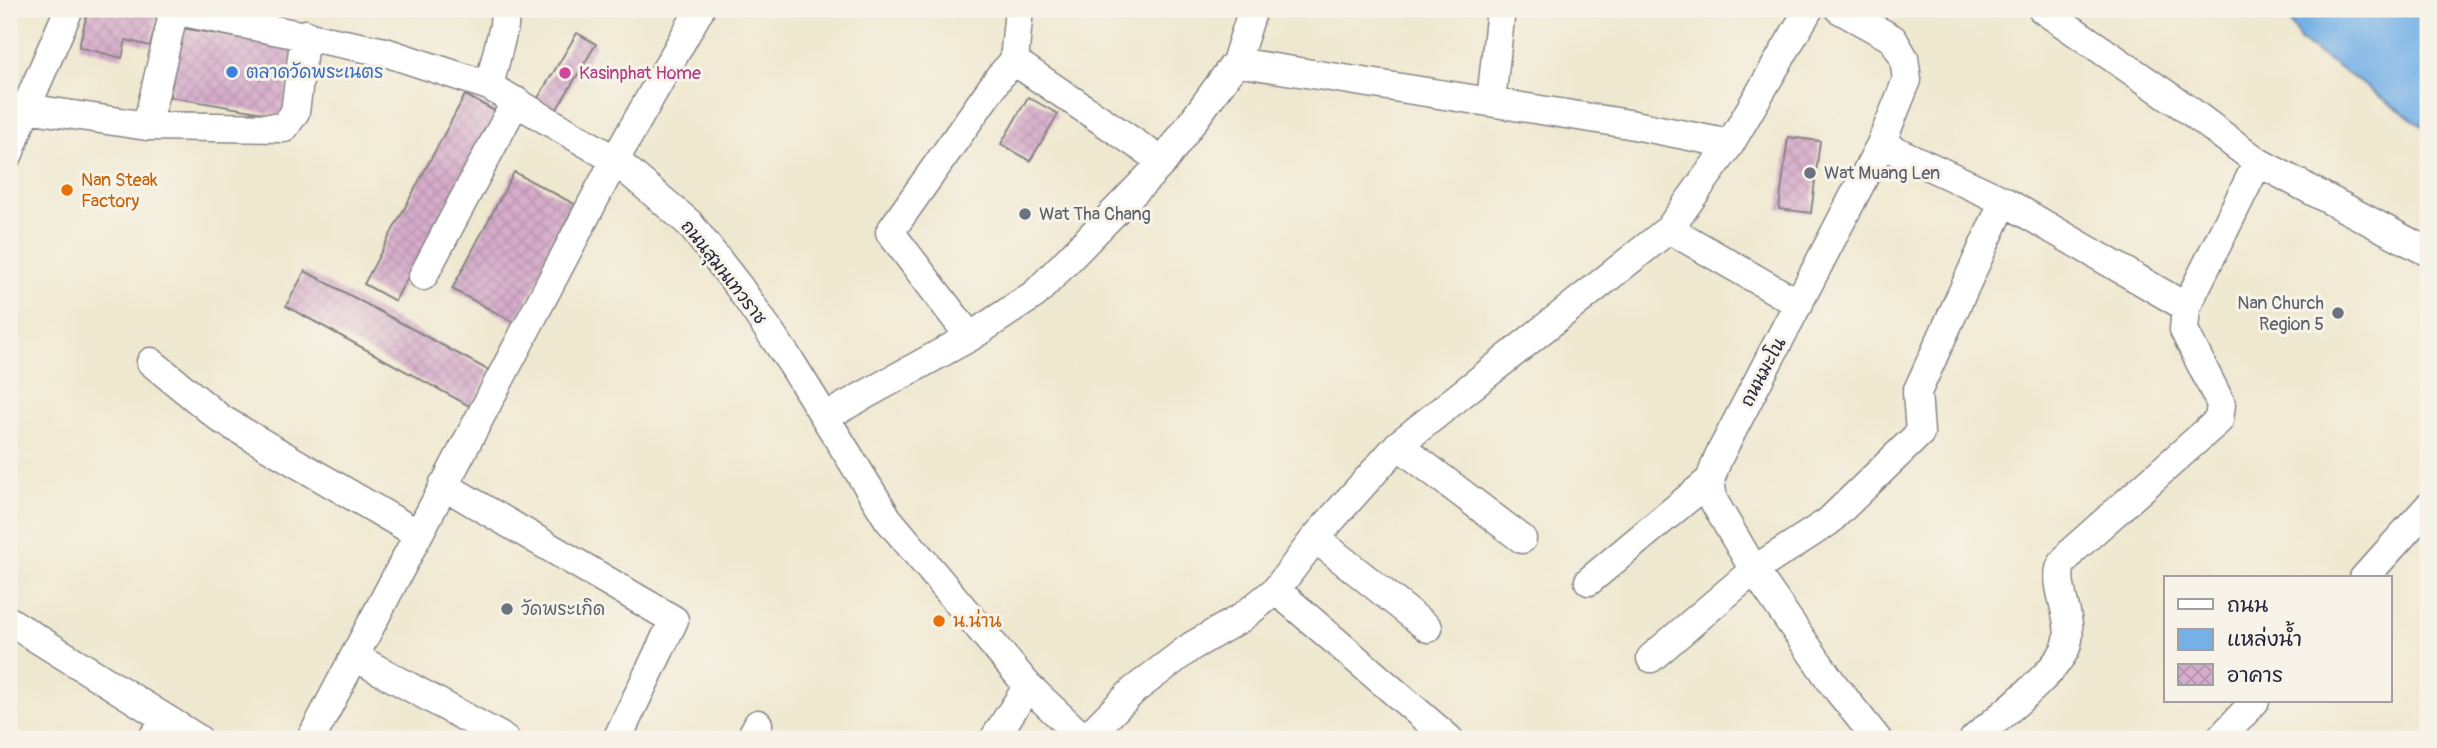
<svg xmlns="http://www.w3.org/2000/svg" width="2437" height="748" font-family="Pangolin,'Playpen Sans Thai',sans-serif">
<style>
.water{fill:#75b0e6;stroke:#4c6990;stroke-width:2}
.building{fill:url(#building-cross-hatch)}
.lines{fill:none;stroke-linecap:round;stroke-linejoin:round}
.minor-casing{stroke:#888586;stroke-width:31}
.minor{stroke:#fff;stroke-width:28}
.shop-dot{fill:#3f7fe0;stroke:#f7f3e8;stroke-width:2.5}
.hotel-dot{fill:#d1479c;stroke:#f7f3e8;stroke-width:2.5}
.worship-dot{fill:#6b7280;stroke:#f7f3e8;stroke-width:2.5}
.food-dot{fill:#e8710a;stroke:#f7f3e8;stroke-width:2.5}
.labels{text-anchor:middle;stroke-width:6;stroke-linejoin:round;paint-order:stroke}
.shop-label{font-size:18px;fill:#366cbe;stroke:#f7f3e8;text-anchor:start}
.hotel-label{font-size:18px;fill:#b23c85;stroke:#f7f3e8;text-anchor:start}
.worship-label{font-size:18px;fill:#5b616d;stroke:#f7f3e8;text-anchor:start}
.food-label{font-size:18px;fill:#c56008;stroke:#f7f3e8;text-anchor:start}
.street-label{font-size:18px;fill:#22223b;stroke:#f7f3e8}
</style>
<defs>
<pattern id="building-cross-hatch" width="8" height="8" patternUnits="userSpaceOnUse" patternTransform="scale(1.75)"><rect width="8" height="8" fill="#d6acca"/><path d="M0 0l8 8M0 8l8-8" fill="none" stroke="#b794ae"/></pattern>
</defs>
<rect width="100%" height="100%" fill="#f7f3e8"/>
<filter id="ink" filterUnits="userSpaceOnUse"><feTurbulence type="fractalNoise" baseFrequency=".0143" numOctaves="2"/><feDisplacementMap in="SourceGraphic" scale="14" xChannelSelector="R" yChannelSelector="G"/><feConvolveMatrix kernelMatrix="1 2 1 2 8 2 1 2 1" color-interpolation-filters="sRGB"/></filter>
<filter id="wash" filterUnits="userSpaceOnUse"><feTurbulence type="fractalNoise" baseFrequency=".00686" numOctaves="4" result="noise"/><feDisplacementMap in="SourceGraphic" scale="28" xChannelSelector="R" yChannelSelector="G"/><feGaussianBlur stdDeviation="1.57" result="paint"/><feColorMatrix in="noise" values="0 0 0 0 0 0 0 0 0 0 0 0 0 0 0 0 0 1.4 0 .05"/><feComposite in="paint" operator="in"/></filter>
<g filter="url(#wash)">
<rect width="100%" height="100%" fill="#efe8d0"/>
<path class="water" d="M2284 9H2428V130L2301 41Z"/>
<g id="blocks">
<path class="building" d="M88 9H130L158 16 150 46 126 40 122 58 79 47Z
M181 28 294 47 282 116 170 97Z
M577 33 596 44 554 114 535 103Z
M465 95 497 112 395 301 364 284Z
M1028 97 1058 114 1030 161 1001 144Z
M1788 137 1820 141 1811 213 1779 209Z
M514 172 578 206 515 323 452 289Z
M305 271 490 371 471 407 286 306Z"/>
</g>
</g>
<g filter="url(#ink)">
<use href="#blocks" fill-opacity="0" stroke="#888586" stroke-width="2"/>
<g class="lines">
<defs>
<path id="minor" d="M168 9 385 52 489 86 615 160 689 223 739 287 792 364 888 519 1028 686 1084 739
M1839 9 1893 39 1904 58 1907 80 1881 144 1718 458 1710 480 1713 500 1754 570 1833 684 1877 739
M2042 9 2186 108 2258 162 2428 252
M1014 61 1163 162
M1236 62 1629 124 1730 144
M489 86 504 26 505 9
M1491 101 1501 9
M26 108 147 126 284 128 295 112 305 34
M147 126 174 10
M1881 144 2004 201 2186 307
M9 154 26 108 69 9
M1669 229 1799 304
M423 276 516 101
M970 337 890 232 1000 76 1014 61 1019 9
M151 362 221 419 418 534
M825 417 970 337 1035 294 1163 162 1236 62 1253 9
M1398 445 1522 539
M443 485 674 620 617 739
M1315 538 1428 628
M2364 578 2428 507
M1589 581 1710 480
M1276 590 1449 739
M9 621 198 739
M355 657 505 739
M1651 658 1754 570 1828 522 1920 433 1917 392 2004 201
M152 739 166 719
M311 739 615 160 700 9
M750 739 758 724
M994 739 1028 686
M1085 739 1134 690 1192 646 1241 618 1276 590 1315 538 1398 445 1669 229 1730 144 1809 9
M1974 739C1996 719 2060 671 2067 644 2074 621 2055 589 2060 569 2061 563 2069 556 2072 551L2219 420 2221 404 2184 330 2186 307 2258 162
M2220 739 2255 701"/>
</defs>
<use href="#minor" class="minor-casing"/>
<use href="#minor" class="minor"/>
</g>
</g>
<circle class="shop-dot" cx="232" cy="72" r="7"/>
<circle class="hotel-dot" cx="565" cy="73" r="7"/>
<g class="worship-dot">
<circle cx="1810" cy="173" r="7"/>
<circle cx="1025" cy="214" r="7"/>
<circle cx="2338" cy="313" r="7"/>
<circle cx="507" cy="609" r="7"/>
</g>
<g class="food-dot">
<circle cx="67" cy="190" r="7"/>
<circle cx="939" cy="621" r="7"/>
</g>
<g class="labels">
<g class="shop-label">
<text x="246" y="78">ตลาดวัดพระเนตร</text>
</g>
<g class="hotel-label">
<text x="579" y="79">Kasinphat Home</text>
</g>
<g class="worship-label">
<text x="1824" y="179">Wat Muang Len</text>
<text x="1039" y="220">Wat Tha Chang</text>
<text x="2324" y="309" text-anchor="end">Nan Church<tspan x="2324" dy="21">Region 5</tspan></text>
<text x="521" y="615">วัดพระเกิด</text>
</g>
<g class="food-label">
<text x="81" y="186">Nan Steak<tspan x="81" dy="21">Factory</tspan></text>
<text x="953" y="627">น.น่าน</text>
</g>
<g class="street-label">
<text transform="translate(724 272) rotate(52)" y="6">ถนนสุมนเทวราช</text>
<text transform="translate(1763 372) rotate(-62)" y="6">ถนนมะโน</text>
</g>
</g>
<rect width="2437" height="748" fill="none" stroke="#f7f3e8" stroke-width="35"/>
<rect x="2164" y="576" width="228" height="126" fill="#f7f3e8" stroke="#a29fa3" stroke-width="2"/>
<rect x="2178" y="599" width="35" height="10" fill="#ffffff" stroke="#a29fa3" stroke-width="2"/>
<text x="2227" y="612" font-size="21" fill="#22223b">ถนน</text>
<rect x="2178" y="629" width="35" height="21" fill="#75b0e6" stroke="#a29fa3" stroke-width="2"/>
<text x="2227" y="646" font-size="21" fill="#22223b">แหล่งน้ำ</text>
<rect x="2178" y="664" width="35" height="21" fill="url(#building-cross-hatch)" stroke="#a29fa3" stroke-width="2"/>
<text x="2227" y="682" font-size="21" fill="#22223b">อาคาร</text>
</svg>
